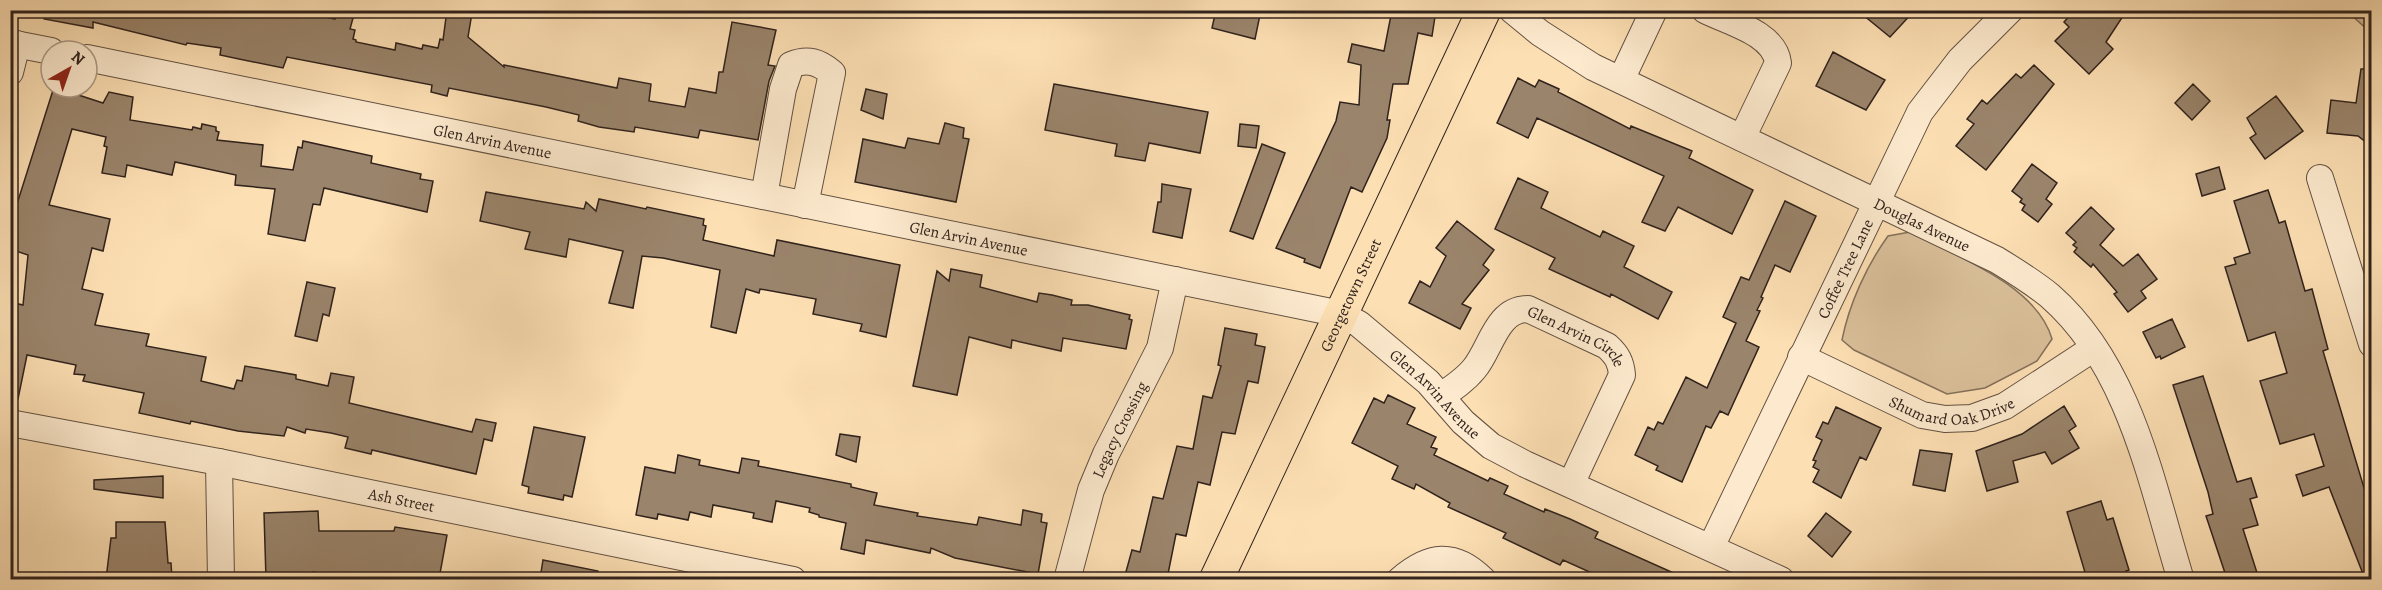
<svg xmlns="http://www.w3.org/2000/svg" width="2382" height="590" font-family="Alegreya,serif">
<style>
.green{fill:#d9bf99;stroke:#84705a;stroke-width:1.5}
.building{fill:#9a846b;stroke:#30221c;stroke-width:1.5}
.lines{fill:none;stroke-linecap:round;stroke-linejoin:round}
.minor-casing{stroke:#635142;stroke-width:28}
.major-casing{stroke:#30221c;stroke-width:35}
.minor{stroke:#fdeace;stroke-width:26}
.major{stroke:#fcdfb3;stroke-width:33}
.labels{text-anchor:middle;stroke-width:6;stroke-linejoin:round;paint-order:stroke}
.street-label{font-size:16px;fill:#30221c;stroke:#fdeace}
</style>
<rect width="100%" height="100%" fill="#fcdfb3"/>
<filter id="stains"><feTurbulence type="fractalNoise" baseFrequency=".00333" numOctaves="4"/><feColorMatrix values="0 0 0 0 .2 0 0 0 0 .09 0 0 0 0 .02 0 0 0 .5 -.17"/></filter>
<radialGradient id="worn" r=".72"><stop offset=".6" stop-color="#630" stop-opacity="0"/><stop offset="1" stop-color="#630" stop-opacity=".3"/></radialGradient>
<path class="green" d="M2347 11H2371V33Z
M1910 232C1955 256 2037 285 2052 339L2037 361 1985 388 1947 394 1854 350 1842 340C1849 304 1867 265 1888 236Z"/>
<path class="building" d="M44 10H293L335 19 336 14 353 18 350 29 355 30 353 39 356 40V42L395 50 396 43 422 49 423 45 438 48 440 39 443 40 447 10 472 13 468 37 504 67V65L617 88 619 78 651 84 649 101 685 107 689 88 716 93 719 72H723L732 22 776 30 768 65 775 66 769 81 758 140 700 130 698 138 635 127 634 132 599 127 578 121 579 115 546 107 449 88 447 96 431 92 432 85 287 57 283 68 239 59 220 55 221 48 187 43 186 45 93 22V28L44 19Z
M1216 10H1261L1255 39 1212 28Z
M1392 10H1436L1432 36 1418 33 1408 84H1393L1387 120H1390L1387 138 1362 192 1351 187 1320 268 1304 262 1305 259 1276 248 1336 121 1340 102 1359 105 1361 65 1348 62 1352 44 1384 51Z
M1857 10H1915L1890 37Z
M2075 10H2127L2106 42 2113 49 2089 74 2055 41 2069 27 2064 22Z
M1833 52 1885 80 1866 110 1816 86Z
M2034 65 2054 84 1986 170 1956 146 1974 124 1967 119 1982 100 1987 104 2016 74 2021 78Z
M2361 69H2372V147L2358 136 2327 133 2331 100 2356 103Z
M1518 78 1535 87 1539 80 1559 89 1558 92 1630 129 1631 126 1692 151 1689 158 1753 190 1732 234 1678 207 1665 231 1642 222 1664 176 1537 118 1528 138 1497 123Z
M1054 84 1208 112 1200 153 1149 143 1145 161 1115 156 1117 144 1045 130Z
M2193 84 2210 101 2192 120 2175 103Z
M54 87 103 103 109 92 133 97 130 120 192 130 193 127 201 129 202 124 216 127V131L219 132 217 140 263 145 261 166 293 170 298 147 302 148 303 141 372 156 371 163 421 174 420 179 433 181 427 212 324 188 320 205 313 204 305 241 268 234 275 189 235 185 236 175 175 162 172 175 127 165 125 177 102 173 107 147 104 146 106 137 72 129 49 205 110 219 103 251 92 248 82 289 103 294 95 325 149 334 146 346 206 357 201 381 234 389 237 380 242 381 245 366 296 375V379L328 386 331 373 354 377 349 403 472 432 476 419 496 423 492 441 484 439 476 474 372 450 371 454 345 448 348 437 331 433 306 429 305 433 287 427 284 436 238 431 191 421 190 424 139 413 144 393 83 381 85 375 74 374 76 365 27 355 18 399 10 398V317L14 303 23 305 28 255 10 249V226Z
M866 89 887 94 883 119 861 110Z
M2276 96 2303 131 2265 159 2250 138 2256 134 2247 118Z
M945 123 964 128 963 138 969 139 956 202 855 182 863 139 905 148 908 138 939 144Z
M1240 124 1259 126 1256 148 1238 146Z
M1262 144 1285 153 1253 239 1230 231Z
M2032 164 2057 183 2046 199 2052 204 2038 222 2022 210 2025 205 2020 202 2022 199 2012 191Z
M2219 167 2225 189 2202 196 2196 174Z
M1518 178 1548 192 1541 208 1600 237 1603 231 1634 246 1624 267 1672 292 1658 319 1611 294 1610 297 1549 269 1555 258 1495 229Z
M1162 184 1191 189 1182 238 1153 232 1158 202H1161Z
M2268 190 2279 223 2285 221 2305 291 2312 289 2328 349 2323 351 2367 498 2372 497V579H2365L2329 487 2303 496 2296 475 2324 466 2314 434 2280 444 2260 381 2287 373 2275 332 2248 341 2225 267 2236 264 2234 258 2250 253 2234 201Z
M486 192 584 209 586 202 596 211 599 199 646 209 647 207 704 219 703 225 706 226 703 240 774 256 777 240 900 265 886 337 860 331 862 324 813 314 816 299 760 289 759 293 746 289 736 333 711 327 720 270 663 258 642 256 633 308 609 303 623 251 569 239 566 257 525 249 530 232 480 221Z
M1785 201 1816 216 1790 272 1775 265 1761 297 1763 298 1757 310 1760 311 1746 341 1759 347 1728 415 1720 411 1711 428 1706 426 1682 482 1656 470 1658 466 1635 455 1648 427 1654 430 1658 422 1663 424 1686 377 1707 388 1736 323 1723 317 1741 277 1749 280Z
M2091 207 2114 229 2100 245 2123 266 2138 254 2157 279 2141 291 2146 298 2128 312 2114 294 2117 292 2093 264 2091 267 2074 252 2077 248 2073 245 2076 242 2066 233Z
M1457 221 1494 250 1483 265 1489 270 1462 304 1471 308 1460 329 1409 303 1420 281 1430 287 1446 256 1436 248Z
M951 269 982 275 980 287 1037 302 1039 293 1052 295 1072 300 1071 305H1088L1130 315 1129 319 1132 320 1126 349 1063 338 1061 351 1012 340 1011 348 969 337 957 395 913 386 937 271 949 281Z
M307 282 335 288 329 316 323 314 317 341 295 336Z
M2172 319 2185 347 2161 359 2160 356 2156 358 2143 332Z
M1225 328 1257 334 1255 345 1265 347 1258 383 1248 381 1235 434 1222 432 1210 485 1198 482 1186 536 1176 534 1167 579H1124L1132 550 1140 552 1153 497 1163 499 1177 446 1193 449 1203 396 1212 398 1221 366 1218 365Z
M2203 376 2237 482 2251 478 2257 497 2250 499 2258 525 2243 529 2259 579H2227L2206 516 2213 514 2208 492 2173 385Z
M1388 395 1415 408 1407 424 1436 437 1431 447 1437 449 1434 455 1488 481 1490 478 1508 486 1504 494 1544 512 1545 509 1570 519 1598 532 1595 538 1687 579H1605L1563 560 1560 565 1503 538 1506 533 1448 507 1450 503 1416 484 1414 489 1392 479 1398 466 1352 443 1374 398 1384 403Z
M2064 406 2076 426 2069 431 2079 448 2052 464 2045 452 2013 461 2018 482 1987 491 1976 451 2022 434Z
M1836 407 1881 428 1866 460 1860 457 1841 498 1813 482 1819 470 1813 467 1816 461 1813 460 1822 440 1816 437 1823 422 1828 424Z
M534 427 585 437 572 497 564 495 563 500 528 493 529 487 522 485Z
M840 434 860 437 856 462 836 455Z
M1920 450 1952 454 1945 491 1913 485Z
M678 455 700 460 699 465 739 473 742 458 759 461 758 466 851 484V487L877 493 874 505 918 513 917 516 977 525 979 517 1021 525 1023 510 1042 514 1041 522 1047 523 1038 574 955 558 931 548 930 553 866 540 864 554 841 549 846 523 819 517V515L809 512 810 508 776 501 772 522 753 518 754 513 713 505 711 517 690 512 688 520 658 514 657 519 636 515 645 467 675 473Z
M163 476V498L94 489V480Z
M2101 501 2107 520 2113 518 2129 570 2126 571 2128 579H2087L2067 512Z
M318 511 319 531H394L395 527 447 535 439 579H350V577L313 572V579H266L264 513Z
M1826 513 1851 532 1832 557 1808 536Z
M116 522H165L168 563H171L172 579H106L111 538H116Z
M543 560 598 571V579H540Z"/>
<g class="lines">
<defs>
<g id="minor">
<path id="s1" d="M1512 10 1540 33 1593 67 1997 260C2015 271 2033 282 2050 296 2130 366 2151 482 2181 580"/>
<path d="M1705 10C1728 22 1775 33 1778 63L1742 138"/>
<path d="M10 43 51 51"/>
<path id="s2" d="M87 58 1341 314 1359 324 1428 382 1463 422 1491 446 1525 464 1781 580"/>
<path d="M10 72 17 44"/>
<path d="M1621 80 1654 10"/>
<path d="M2320 178 2372 344"/>
<path d="M764 196 783 89 791 65C808 58 819 62 832 73L805 205"/>
<path id="s3" d="M1801 357 1922 415 1945 419 1972 418 2005 406 2094 348"/>
<path id="s4" d="M1441 396C1453 388 1465 380 1474 369 1491 349 1496 309 1528 309L1607 346C1617 355 1621 362 1622 375L1571 484"/>
<path id="s5" d="M10 423 219 462 793 580"/>
<path d="M219 462 221 580"/>
<path id="s6" d="M1711 547 1920 112 1960 60 2010 10"/>
<path id="s7" d="M1067 580 1091 490 1106 454 1160 348 1175 280"/>
<path d="M1400 580C1429 555 1454 551 1483 580"/>
</g>
<g id="major">
<path id="s8" d="M1216 580 1484 10"/>
</g>
</defs>
<use href="#minor" class="minor-casing"/>
<use href="#major" class="major-casing"/>
<use href="#minor" class="minor"/>
<use href="#major" class="major"/>
</g>
<g class="labels">
<g class="street-label">
<text dy="6" stroke="none"><textPath href="#s2" startOffset="414">Glen Arvin Avenue</textPath></text>
<text dy="6" stroke="none"><textPath href="#s1" startOffset="464">Douglas Avenue</textPath></text>
<text dy="6" stroke="none"><textPath href="#s2" startOffset="900">Glen Arvin Avenue</textPath></text>
<text dy="6" stroke="none"><textPath href="#s6" startOffset="309">Coffee Tree Lane</textPath></text>
<text dy="6" stroke="none"><textPath href="#s8" startOffset="315">Georgetown Street</textPath></text>
<text dy="6" stroke="none"><textPath href="#s4" startOffset="184">Glen Arvin Circle</textPath></text>
<text dy="6" stroke="none"><textPath href="#s2" startOffset="1404">Glen Arvin Avenue</textPath></text>
<text dy="6" stroke="none"><textPath href="#s3" startOffset="164">Shumard Oak Drive</textPath></text>
<text dy="6" stroke="none"><textPath href="#s7" startOffset="160">Legacy Crossing</textPath></text>
<text dy="6" stroke="none"><textPath href="#s5" startOffset="399">Ash Street</textPath></text>
</g>
</g>
<rect width="2382" height="590" fill="none" stroke="#fcdfb3" stroke-width="36"/>
<rect x="12" y="12" width="2358" height="566" fill="none" stroke="#30221c" stroke-width="3"/>
<rect x="18" y="18" width="2346" height="554" fill="none" stroke="#30221c" stroke-width="1.5"/>
<g transform="translate(69 69) rotate(40)"><circle r="28" fill="#fdeace" stroke="#ab9a87" stroke-width="1.5"/>
<path d="M0-4.5L10 22L0 15L-10 22Z" fill="#8f2418"/>
<text y="-9" font-size="16" font-weight="bold" text-anchor="middle" fill="#30221c">N</text>
</g>
<rect width="100%" height="100%" filter="url(#stains)"/>
<rect width="100%" height="100%" fill="url(#worn)"/>
</svg>
